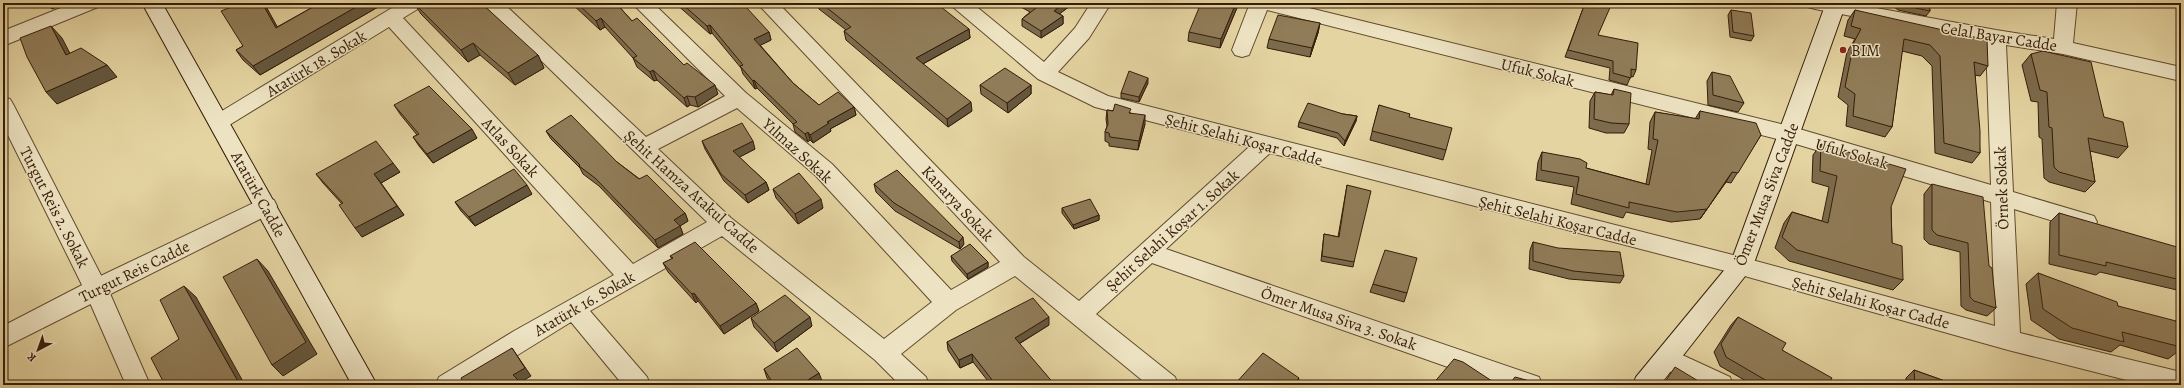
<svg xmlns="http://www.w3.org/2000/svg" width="2184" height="388" font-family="Alegreya,serif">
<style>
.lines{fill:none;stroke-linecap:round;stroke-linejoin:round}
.minor-casing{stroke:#614a2e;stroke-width:2}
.tertiary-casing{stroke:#614a2e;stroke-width:2}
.secondary-casing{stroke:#351c08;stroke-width:2}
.minor{fill:#ede3c2;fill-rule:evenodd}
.tertiary{fill:#ede3c2;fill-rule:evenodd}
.secondary{fill:#ede3c2;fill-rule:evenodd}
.wall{fill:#7c6b4c;stroke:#351c08}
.shaded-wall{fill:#65573e;stroke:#351c08}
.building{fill:#907c58;stroke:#351c08}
.poi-dot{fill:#8f2418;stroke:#ede3c2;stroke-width:1.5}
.labels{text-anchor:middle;stroke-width:3;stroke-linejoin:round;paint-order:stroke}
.street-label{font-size:16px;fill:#351c08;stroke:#ede3c2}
.poi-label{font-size:16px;fill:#351c08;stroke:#ede3c2;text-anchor:start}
</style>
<rect width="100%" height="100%" fill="#e4d4a1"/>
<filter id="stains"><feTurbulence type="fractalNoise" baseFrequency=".005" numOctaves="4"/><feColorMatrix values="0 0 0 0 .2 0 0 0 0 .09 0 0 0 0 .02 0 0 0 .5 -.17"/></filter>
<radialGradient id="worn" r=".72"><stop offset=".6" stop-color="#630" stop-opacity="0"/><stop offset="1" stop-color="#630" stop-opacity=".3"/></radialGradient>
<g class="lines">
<defs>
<path id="minor" d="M73 3H101L98 7 3 46V31Z
M400 3H424L421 7 403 18 633 264 707 222 482 3H503L646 137 725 96 632 3H653L746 93 832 164 951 290 1000 262 757 3H778L1024 257 1079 301 1249 147 1095 107 1038 79 953 7 950 3H972L1044 62 1075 28 1091 3H1111L1089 38 1058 72 1108 96 1741 257 1995 326 1991 202 1789 142 1267 10 1249 55 1242 57 1235 55 1232 50 1250 3H1289L1789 126 1991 185 1986 42 1815 9 1808 7 1805 3H1849L1996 30 2054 39 2057 3H2077L2073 43 2181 67V81L2063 54 2006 45 2013 192 2094 216 2097 222 2094 228 2086 231 2014 209 2020 333 2181 372V385H2146L2008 350 1741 275 1270 153 1166 249 1539 377 1542 385H1499L1152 263 1096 314 1175 377 1178 385H1148L1015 276 956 310 901 354 926 377 929 385H900L875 360 722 236 590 311 647 377 650 385H623L571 322 469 385H436L439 377 514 331 614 275 389 27 226 127 219 130 212 127 209 122 212 117ZM737 108 816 176 932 302 884 339 731 218 658 149Z
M3 97 10 99 13 104 108 289 150 385H126L84 289 3 125Z
M1667 348 1730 377 1733 385H1697L1658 365 1655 358 1658 351Z"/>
<path id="tertiary" d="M266 197 274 200 277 206 274 212 3 348V326L88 282Z"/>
<path id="secondary" d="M142 3H162L377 385H352Z
M1826 3H1846L1753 266 1660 385H1633L1636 377 1731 262Z"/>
</defs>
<use href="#minor" class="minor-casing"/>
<use href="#tertiary" class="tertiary-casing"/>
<use href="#secondary" class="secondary-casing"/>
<use href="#minor" class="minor"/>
<use href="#tertiary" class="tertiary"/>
<use href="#secondary" class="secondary"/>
</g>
<path class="wall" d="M234 3H264L277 27 320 3H385L260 75 243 60 236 50 243 46 236 5Z
M414 3 538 55 544 68 515 85 480 55 468 62 421 14Z
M571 3H616L632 21 718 94 698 107 690 105 687 107 657 80 654 81 637 67 633 58 605 27 600 30Z
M675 3H709L711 5 769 32 771 40 760 45 793 83 819 105 854 107 856 115 830 129 831 131 813 143 810 140 808 142 795 132 793 124 757 88 755 89 743 74 741 68 712 33 710 34Z
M818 3H863L865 5 969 29 970 38 923 64 972 111 948 127 846 40 844 31 846 30 819 9Z
M1014 3H1074L1059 14 1063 16V24L1041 38 1022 26V19L1030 12Z
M1239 3 1220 48 1188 41 1189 32Z
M1585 3 1598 35 1636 70 1633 77 1631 76 1627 85 1609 80 1610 68 1565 57Z
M1889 3H1929L1930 11 1926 16 1898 10Z
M1731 10 1754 36 1751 41 1730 37 1728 15Z
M1855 10 1988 66 1980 76 1975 75 1980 153 1972 163 1935 153 1932 66 1922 56 1902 51 1892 127 1885 137 1846 126 1848 105 1838 97 1847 52 1855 39 1844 36 1848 20Z
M1320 23 1318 33 1310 57 1267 48 1269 39Z
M2031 54 2104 117 2128 147 2118 158 2090 151 2095 182 2085 192 2049 182 2044 178 2042 139 2039 137 2038 102 2031 101 2022 65Z
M1712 72 1744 103 1738 112 1708 105 1707 81Z
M1148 83 1139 102 1121 98V93Z
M980 85H1031V94L1008 113 981 94Z
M1614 89 1629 124 1624 133H1606L1589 128 1590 101 1595 92 1611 95Z
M394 105 477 138 433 163 419 146 413 137 417 135 400 114Z
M1379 105 1409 117 1446 150 1443 160 1370 140Z
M1107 110 1131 113 1145 124 1138 150 1109 146V143L1105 141V132L1107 126 1106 119Z
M1700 111 1761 135 1731 183 1726 182 1700 219 1671 222 1626 212 1623 218 1571 204 1574 187 1536 180 1538 162 1542 152 1586 168 1646 184 1652 150 1648 149 1650 122 1655 112 1695 119Z
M1343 114 1357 116 1356 121 1344 146 1337 138 1298 127 1299 122Z
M546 131 617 162 685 213 688 221 680 226 683 234 658 248 599 186 583 174 580 168 551 139Z
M702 141 755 149 739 157 766 182 769 190 748 203 724 181 705 149Z
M1821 144 1891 207 1892 243 1903 280 1893 290 1789 261 1775 248 1784 223 1792 212 1822 221 1829 187 1812 182 1813 155Z
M400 172 381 183 404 215 362 237 342 204 323 183 316 174Z
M874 184 964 244 960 249 895 211 876 192Z
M1932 184 1989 266 1996 308 1987 316 1966 310 1961 306 1960 252 1929 244 1924 239V194Z
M1347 185 1354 262 1353 267 1321 261 1324 234 1338 237Z
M773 189 823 208 798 224 776 198Z
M532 194 475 226 461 211 455 202Z
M1062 208 1099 215V220L1074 229 1062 213Z
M2059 213 2181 260V287L2177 290 2100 272 2096 275 2049 264 2050 222Z
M1533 242 1624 276 1620 283 1569 279 1529 269 1530 250Z
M670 256 756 303 759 311 724 334 698 301 696 303 668 272 663 263 672 259Z
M951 256 988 262V267L968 279 952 261Z
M2038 273 2118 306 2181 342V349L2168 359 2120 345 2111 352 2059 339 2031 320 2026 284Z
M1373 284 1407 293 1404 302 1370 292Z
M1738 317 1782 350 1828 385H1753L1720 366 1714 352 1731 325Z
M751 318 812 326 777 352 754 327Z
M1049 325 1019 344 1055 385H991L973 362 960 368 948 350 947 342Z
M764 369 822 381 816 385H772L767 378Z
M1914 370 1956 385H1906V378Z"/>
<path class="shaded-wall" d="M47 3H67L52 9Z
M262 3H264L283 37 276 28Z
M363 3H385L260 75 253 66Z
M1064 3H1074L1054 18V11Z
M1236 3H1239L1220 48 1221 39Z
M1063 16V24L1041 38V31Z
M601 18 605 27 600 30 596 21Z
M1320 23 1318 33 1310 57 1312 48Z
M710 25 712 33 710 34 707 26Z
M51 26 62 38 77 67 66 55Z
M969 29 970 38 917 67 916 58Z
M769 32 771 40 757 47 754 39Z
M473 43 480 55 468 62 461 50Z
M538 55 544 68 515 85 508 73Z
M107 65 117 77 57 104 46 92Z
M653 70 657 80 654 81 650 72Z
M1148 78V83L1139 102V97Z
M754 80 757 88 755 89 753 81Z
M715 85 718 94 698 107 695 97Z
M1031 85V94L1008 113 1007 103Z
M687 96 690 105 687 107 684 98Z
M971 102 972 111 948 127 947 119Z
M854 107 856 115 830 129 831 131 813 143 810 135 827 122Z
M1145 115V124L1138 150 1139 141Z
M1357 116 1356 121 1344 146 1345 141Z
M472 129 477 138 433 163 427 154Z
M808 132 810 140 808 142 805 134Z
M753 141 755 149 736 159 733 151Z
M393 163 400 172 381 183 374 174Z
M1732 172 1726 182 1700 219 1707 209Z
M766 182 769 190 748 203 745 195Z
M527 185 532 194 475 226 469 217Z
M821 199 823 208 798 224 795 214Z
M397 206 404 215 362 237 355 228Z
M685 213 688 221 680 226 683 234 658 248 655 240 674 220Z
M1099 215V220L1074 229 1073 225Z
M963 237 964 244 960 249 959 242Z
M257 259 268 271 317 354 283 376 272 365Z
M988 262V267L968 279 967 274Z
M184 286 196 297 245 385H240Z
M694 293 698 301 696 303 692 294Z
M756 303 759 311 724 334 720 326Z
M810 317 812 326 777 352 774 343Z
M1049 317V325L1015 346V338Z
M512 348 531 376 519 383 513 375Z
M972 354 973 362 960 368 959 360Z
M819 373 822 381 816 385H800Z
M1299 378 1297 385H1292Z"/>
<path class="building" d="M234 3H262L276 28 320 3H363L253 66 236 50 243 46 221 11 236 5Z
M414 3H481L538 55 508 73 473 43 461 50Z
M577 3H616L632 21 637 18 684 65 687 63 715 85 695 97 687 96 684 98 653 70 650 72 633 58 637 56 601 18 596 21Z
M681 3H709L711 5 715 3H741L746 7 769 32 754 39 793 83 819 105 838 92 854 107 827 122 829 123 810 135 808 132 805 134 793 124 797 122 754 80 753 81 740 66 743 65 710 25 707 26Z
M821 3H863L865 5 868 3H936L969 29 916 58 971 102 947 119 844 31 851 27Z
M1027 3H1064L1054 11 1063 16 1041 31 1022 19 1036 8Z
M1201 3H1236L1221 39 1189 32Z
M1585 3H1612L1598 35 1638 43 1636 70 1631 69V78L1613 73V61L1568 50Z
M1899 3H1929L1930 11 1902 5Z
M1731 10 1751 13 1754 36 1733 32Z
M1855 10 1987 40 1988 66 1974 62 1980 131V153L1944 143 1940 56 1930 45 1904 39 1892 127 1853 116 1855 94 1845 87 1854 42 1861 29 1851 26Z
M1278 15 1320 23 1312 48 1269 39Z
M51 26 66 55 81 48 107 65 46 92 27 57 20 38Z
M2043 51 2091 62 2104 117 2123 122 2128 147 2088 138 2095 182 2059 172 2054 167 2052 128 2049 127 2047 92 2040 90 2031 54Z
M1005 68 1031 85 1007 103 980 85Z
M1129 71 1148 78 1139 97 1121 93Z
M1712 72 1730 76 1744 103 1713 95Z
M429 86 472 129 427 154 413 137 419 134 394 105Z
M1614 89 1631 93 1629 124 1611 123 1594 119 1595 92 1613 95Z
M1308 103 1343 114 1357 116 1345 141 1338 133 1299 122Z
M1115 104 1131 109 1129 113 1145 115 1139 141 1110 137 1109 133 1105 132 1108 124 1107 110 1113 111Z
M1379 105 1410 114 1409 117 1452 128 1446 150 1372 131Z
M1700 111 1756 123 1761 135 1738 173 1732 172 1707 209 1677 212 1629 202V208L1576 194 1579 177 1541 170 1542 152 1580 159 1587 163 1586 168 1649 185 1658 140 1653 139 1655 112 1699 119Z
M571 115 617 162 639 179 647 175 685 213 674 220 680 226 655 240 595 178 579 166 580 165 546 131Z
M742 123 753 141 733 151 766 182 745 195 721 174 702 141Z
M376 141 393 163 374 174 397 206 355 228 339 205 343 203 316 174Z
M1821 144 1906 169 1891 207 1892 243 1902 246 1903 280 1797 250 1782 237 1792 212 1828 223 1837 176 1820 171Z
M514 169 527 185 469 217 455 202Z
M897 170 963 237 959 242 894 203 874 184Z
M799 173 821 199 795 214 773 189Z
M1932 184 1983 197 1989 266 1992 268 1996 308 1974 301 1970 297 1968 243 1937 235 1932 230Z
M1347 185 1371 191 1354 262 1322 256 1324 234 1339 237Z
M1090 199 1099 215 1073 225 1062 208Z
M2059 213 2177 247 2181 260V280L2106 262V266L2059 255Z
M695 242 756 303 720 326 694 293 692 294 663 263 673 258 670 256Z
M1533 242 1558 248 1620 252 1624 276 1573 271 1533 261Z
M970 244 988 262 967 274 951 256Z
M1385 250 1417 258 1407 293 1373 284Z
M257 259 306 342 272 365 223 277Z
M2038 273 2117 302 2118 306 2176 321 2181 342V347L2122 332 2124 342 2072 328 2043 309Z
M184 286 240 385H165L151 358 179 339 160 300Z
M785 295 810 317 774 343 751 318Z
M1033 298 1049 317 1015 338 1055 385H996L972 354 959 360 947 342Z
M1738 317 1786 343 1782 350 1832 378 1828 385H1774L1726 357 1721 344Z
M512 348 525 368 513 375 523 385H464L461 378Z
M797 348 819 373 800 385H774L764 369Z
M1263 353 1299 378 1292 385H1234Z
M1454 359 1463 362 1498 385H1432Z
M1675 367 1705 385H1663Z
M1914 370 1956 385H1915Z
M1515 377 1544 385H1509Z"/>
<circle class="poi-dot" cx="1843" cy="50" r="4"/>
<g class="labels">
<g class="street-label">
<text transform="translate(1999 36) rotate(9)" y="6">Celal Bayar Cadde</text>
<text transform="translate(316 63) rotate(-31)" y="6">Atatürk 18. Sokak</text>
<text transform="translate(1538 72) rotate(14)" y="6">Ufuk Sokak</text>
<text transform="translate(1244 139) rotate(15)" y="6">Şehit Selahi Koşar Cadde</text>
<text transform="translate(511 147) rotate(47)" y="6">Atlas Sokak</text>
<text transform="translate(798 150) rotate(42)" y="6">Yılmaz Sokak</text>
<text transform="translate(1852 153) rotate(16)" y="6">Ufuk Sokak</text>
<text transform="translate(2001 188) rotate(-92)" y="6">Örnek Sokak</text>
<text transform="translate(692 191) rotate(42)" y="6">Şehit Hamza Atakul Cadde</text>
<text transform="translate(259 194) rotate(61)" y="6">Atatürk Cadde</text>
<text transform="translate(1766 194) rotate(-69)" y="6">Ömer Musa Siva Cadde</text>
<text transform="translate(958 203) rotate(47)" y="6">Kanarya Sokak</text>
<text transform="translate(55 207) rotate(63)" y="6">Turgut Reis 2. Sokak</text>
<text transform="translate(1558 220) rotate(14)" y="6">Şehit Selahi Koşar Cadde</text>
<text transform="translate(1172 230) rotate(-42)" y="6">Şehit Selahi Koşar 1. Sokak</text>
<text transform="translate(134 271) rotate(-26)" y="6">Turgut Reis Cadde</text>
<text transform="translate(1871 302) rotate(15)" y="6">Şehit Selahi Koşar Cadde</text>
<text transform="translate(584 303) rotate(-30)" y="6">Atatürk 16. Sokak</text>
<text transform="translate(1339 318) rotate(19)" y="6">Ömer Musa Siva 3. Sokak</text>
</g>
<g class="poi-label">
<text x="1851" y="56">BIM</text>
</g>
</g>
<rect width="2184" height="388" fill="none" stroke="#e4d4a1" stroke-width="16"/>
<rect x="4" y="4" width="2176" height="380" fill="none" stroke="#351c08" stroke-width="2"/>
<rect x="8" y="8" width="2168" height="372" fill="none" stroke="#351c08"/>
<g transform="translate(38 350) rotate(221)" stroke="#ede3c2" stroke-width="3" paint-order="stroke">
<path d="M0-3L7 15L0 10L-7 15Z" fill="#351c08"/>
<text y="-6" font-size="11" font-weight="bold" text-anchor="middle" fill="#351c08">K</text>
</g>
<rect width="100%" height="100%" filter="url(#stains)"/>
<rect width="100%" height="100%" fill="url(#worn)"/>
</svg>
